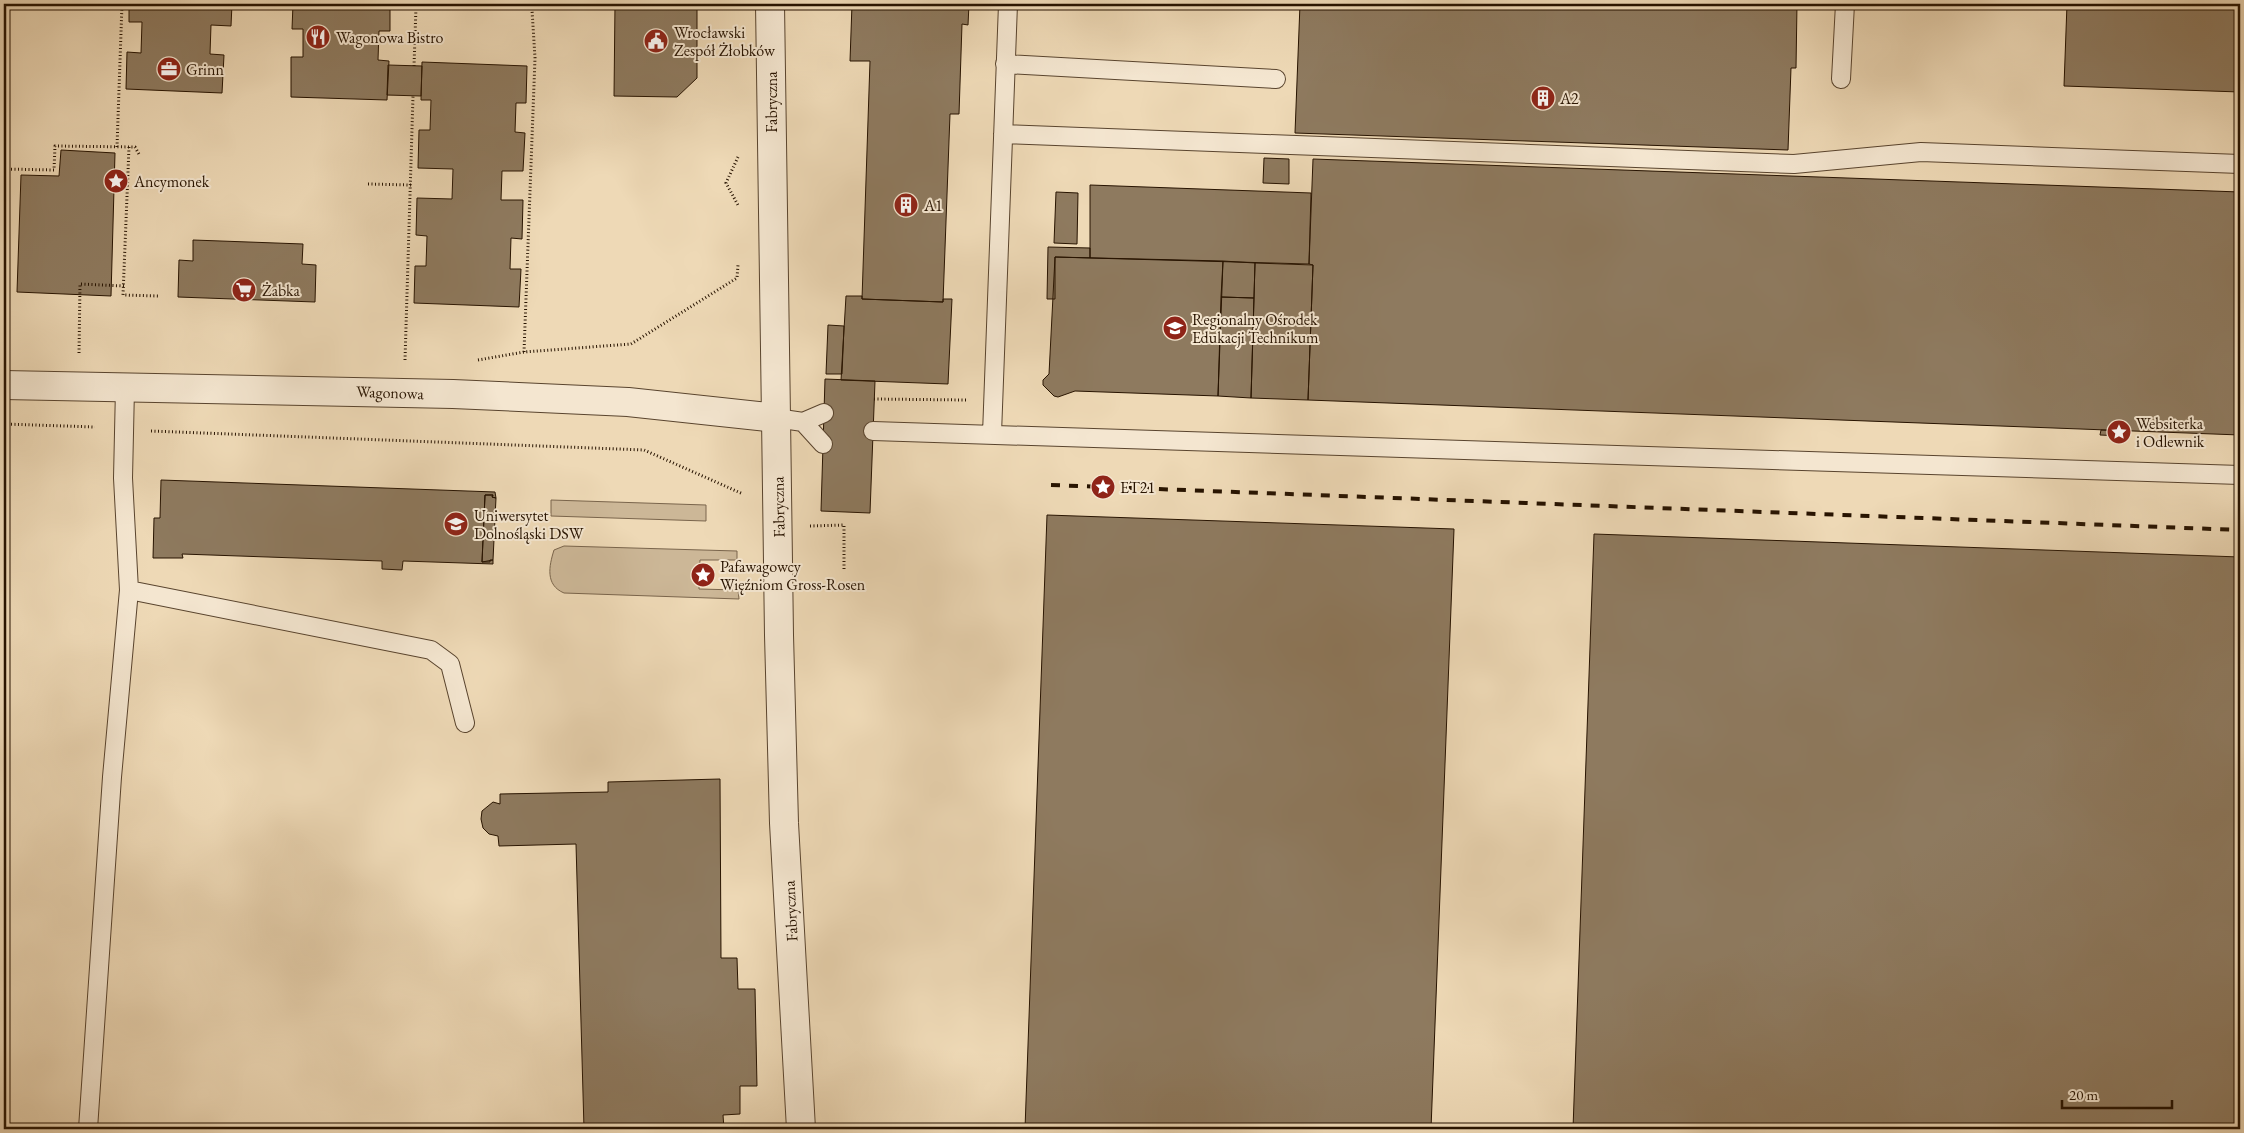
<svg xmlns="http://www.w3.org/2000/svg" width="2244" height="1133" font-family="'EB Garamond',serif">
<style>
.green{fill:#ccb797;stroke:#7a654c}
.building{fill:#8e7a5f;stroke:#271300}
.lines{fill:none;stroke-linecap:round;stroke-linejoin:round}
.service-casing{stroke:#59442e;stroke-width:20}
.minor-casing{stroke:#59442e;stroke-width:30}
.tertiary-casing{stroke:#59442e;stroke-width:30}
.path{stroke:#271300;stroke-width:3;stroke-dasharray:1 2.5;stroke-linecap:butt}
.service{stroke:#f4e6d0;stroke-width:18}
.minor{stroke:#f4e6d0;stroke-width:28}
.tertiary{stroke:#f4e6d0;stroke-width:28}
.rail{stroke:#271300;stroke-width:4;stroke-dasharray:9 9;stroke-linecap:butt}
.labels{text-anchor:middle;stroke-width:4;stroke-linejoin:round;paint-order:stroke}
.poi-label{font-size:16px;fill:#271300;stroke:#f4e6d0;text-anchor:start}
.street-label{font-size:16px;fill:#271300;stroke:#f4e6d0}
</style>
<rect width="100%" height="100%" fill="#eed9b6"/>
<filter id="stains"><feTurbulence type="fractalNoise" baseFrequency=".004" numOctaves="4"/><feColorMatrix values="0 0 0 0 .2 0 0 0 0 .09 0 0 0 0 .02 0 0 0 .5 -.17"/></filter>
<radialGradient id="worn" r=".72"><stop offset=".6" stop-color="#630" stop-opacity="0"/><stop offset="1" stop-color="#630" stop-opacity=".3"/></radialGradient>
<path class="green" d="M551 500 706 505V521L551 516Z
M564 546 737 551V560H700L699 589 738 590 739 599 564 593C545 585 549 566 554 550Z"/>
<path class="building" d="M129 4H232L231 26 211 25 210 54 224 55 222 93 126 89 127 52 141 53 142 22H129Z
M293 4H390V31H379L378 60 389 61 387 100 291 97V57H303V29H292Z
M615 4H697V78L677 97 614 96Z
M852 4H969L968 25 962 24 959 114H950L943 302 862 299 870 61H850Z
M1300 4H1797L1796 68H1791L1788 150 1295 133Z
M2067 4H2240V92L2064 86Z
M422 62 527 66 526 103H516L515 132 525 133 523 171H502L501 200H523L522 239 511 238 510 269H521L519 307 414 303 415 266H426L427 236 416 235 417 198 452 199 453 169 418 168 419 130H430L431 100H421Z
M388 65 422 66 421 96 387 95Z
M61 150 115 153 111 296 17 292 21 175 59 176Z
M1264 158 1289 159V184L1263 183Z
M1313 159 2240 192V435L1308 400 1313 265 1309 264Z
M1090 185 1311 193 1309 264 1090 258Z
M1056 192 1078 193 1077 244 1054 243Z
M193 240 303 244 302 264 316 265 315 302 178 297 179 260 193 261Z
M1048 247 1090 248V258L1055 257V299H1047Z
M1055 257 1223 261 1218 396 1075 391 1058 397 1054 396 1043 385V380L1049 374Z
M1223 261 1255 263 1254 298 1221 297Z
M1255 263 1313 265 1308 400 1251 398Z
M846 296H862V299L943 302V299H952L948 384 841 380Z
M1221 297 1254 298 1251 398 1218 396Z
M828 325 844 326 842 374H826Z
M825 379 875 381 870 513 821 511Z
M2101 430 2122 431V436L2100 435Z
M161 480 495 492 496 498 492 497 493 495H485L482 562 493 560V564L403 561 402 570 382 569V561L182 554 183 558H153L154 518H160Z
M485 495H493L492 497 496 498 493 560H490V562H482Z
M1047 515 1454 529 1431 1129H1025Z
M1594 534 2240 557V1129H1573Z
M720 779 721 958H737L738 989H755L757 1086H740V1114L723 1115 724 1129H584L576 844 499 846 498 836 489 834 483 828 481 819 482 811 493 802 500 804V794L608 792V782Z"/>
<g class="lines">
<defs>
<path id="service" d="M1005 64 1276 79
M1841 79 1845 4
M1003 134 1794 164 1921 152 2240 164
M125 388 123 478 129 590 431 650 450 664 465 723
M776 418 803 422 824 413
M803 422 823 444
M873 431 2240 475
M992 434 1008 4
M88 1129 112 777 129 590"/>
<path id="minor" d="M776 418 779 635 784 823 801 1129"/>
<path id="tertiary" d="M4 385 453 394 628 402 776 418 770 4"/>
</defs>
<use href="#service" class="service-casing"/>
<use href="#minor" class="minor-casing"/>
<use href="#tertiary" class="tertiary-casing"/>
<path class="path" d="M416 7 426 6
M414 66 416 7 414 4
M117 147 122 4
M129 147 123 295 158 296
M738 157 726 183 739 207
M4 169 54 170 55 146 135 147 140 156
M5 169 6 159
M368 184 411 185
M524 352 535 58 532 10
M79 353 80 284 124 286
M405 360 413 96
M478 360 524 352 631 344 737 278 738 265
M874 399 966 400
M4 424 95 427
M151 431 644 450 743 494
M810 526 844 525V571"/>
<use href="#service" class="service"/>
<use href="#minor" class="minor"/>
<use href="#tertiary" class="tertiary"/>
<path class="rail" d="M1051 485 2240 530"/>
</g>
<defs>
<symbol id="restaurant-disc" viewBox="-11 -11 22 22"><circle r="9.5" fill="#8f2418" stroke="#f4e6d0"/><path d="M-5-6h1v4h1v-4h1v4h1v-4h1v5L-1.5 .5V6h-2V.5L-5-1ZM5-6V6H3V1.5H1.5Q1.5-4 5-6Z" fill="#fff"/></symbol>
<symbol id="civic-disc" viewBox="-11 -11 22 22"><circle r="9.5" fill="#8f2418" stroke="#f4e6d0"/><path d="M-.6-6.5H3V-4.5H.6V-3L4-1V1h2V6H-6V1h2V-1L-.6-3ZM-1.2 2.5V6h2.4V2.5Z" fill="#fff"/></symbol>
<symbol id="office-disc" viewBox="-11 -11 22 22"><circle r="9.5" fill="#8f2418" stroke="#f4e6d0"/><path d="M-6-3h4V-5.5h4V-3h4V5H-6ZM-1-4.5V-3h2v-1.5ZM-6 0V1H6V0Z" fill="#fff"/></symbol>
<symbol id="building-disc" viewBox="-11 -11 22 22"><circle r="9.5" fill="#8f2418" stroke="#f4e6d0"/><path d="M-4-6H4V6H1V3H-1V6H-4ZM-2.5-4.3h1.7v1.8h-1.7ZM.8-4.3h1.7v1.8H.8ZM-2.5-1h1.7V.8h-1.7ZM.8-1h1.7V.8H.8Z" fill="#fff"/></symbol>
<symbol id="sight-disc" viewBox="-11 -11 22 22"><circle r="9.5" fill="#8f2418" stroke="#f4e6d0"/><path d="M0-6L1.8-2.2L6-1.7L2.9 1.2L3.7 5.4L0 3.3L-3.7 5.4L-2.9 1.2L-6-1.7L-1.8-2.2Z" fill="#fff"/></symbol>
<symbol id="supermarket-disc" viewBox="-11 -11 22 22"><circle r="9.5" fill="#8f2418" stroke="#f4e6d0"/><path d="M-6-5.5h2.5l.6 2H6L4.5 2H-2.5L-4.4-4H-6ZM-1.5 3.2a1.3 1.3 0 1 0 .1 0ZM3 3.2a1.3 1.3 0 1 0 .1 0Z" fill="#fff"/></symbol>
<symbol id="school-disc" viewBox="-11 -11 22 22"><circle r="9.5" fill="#8f2418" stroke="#f4e6d0"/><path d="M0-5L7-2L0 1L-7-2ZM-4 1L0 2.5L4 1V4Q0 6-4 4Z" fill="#fff"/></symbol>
<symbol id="university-disc" viewBox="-11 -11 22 22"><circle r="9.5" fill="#8f2418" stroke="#f4e6d0"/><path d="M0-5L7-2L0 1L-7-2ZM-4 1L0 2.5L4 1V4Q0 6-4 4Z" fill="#fff"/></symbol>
</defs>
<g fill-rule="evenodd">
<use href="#restaurant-disc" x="304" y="23" width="28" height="28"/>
<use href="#civic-disc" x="642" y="27" width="28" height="28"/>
<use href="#office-disc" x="155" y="55" width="28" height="28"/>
<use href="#building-disc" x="1529" y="84" width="28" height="28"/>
<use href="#sight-disc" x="102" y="167" width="28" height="28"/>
<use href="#building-disc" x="892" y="191" width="28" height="28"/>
<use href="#supermarket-disc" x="230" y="276" width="28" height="28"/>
<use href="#school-disc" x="1161" y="314" width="28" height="28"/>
<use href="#sight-disc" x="2105" y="418" width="28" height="28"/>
<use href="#sight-disc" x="1089" y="473" width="28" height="28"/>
<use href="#university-disc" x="442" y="510" width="28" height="28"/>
<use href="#sight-disc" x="689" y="561" width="28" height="28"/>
</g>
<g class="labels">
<g class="poi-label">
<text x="674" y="38">Wrocławski<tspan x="674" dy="18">Zespół Żłobków</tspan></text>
<text x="336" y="43">Wagonowa Bistro</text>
<text x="186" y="75">Grinn</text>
<text x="1560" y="104">A2</text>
<text x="134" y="187">Ancymonek</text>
<text x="924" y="211">A1</text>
<text x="262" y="296">Żabka</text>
<text x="1192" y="325">Regionalny Ośrodek<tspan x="1192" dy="18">Edukacji Technikum</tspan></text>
<text x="2136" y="429">Websiterka<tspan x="2136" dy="18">i Odlewnik</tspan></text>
<text x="1120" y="493">ET21</text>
<text x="474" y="521">Uniwersytet<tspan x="474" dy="18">Dolnośląski DSW</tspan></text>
<text x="720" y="572">Pafawagowcy<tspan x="720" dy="18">Więźniom Gross-Rosen</tspan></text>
</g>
<g class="street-label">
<text transform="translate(771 102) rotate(-90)" y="6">Fabryczna</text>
<text transform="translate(390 392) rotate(2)" y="6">Wagonowa</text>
<text transform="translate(778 507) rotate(-91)" y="6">Fabryczna</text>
<text transform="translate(790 911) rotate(-93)" y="6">Fabryczna</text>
</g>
</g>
<rect width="2244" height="1133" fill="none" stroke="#eed9b6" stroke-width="20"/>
<rect x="5" y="5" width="2234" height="1123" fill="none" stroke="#271300" stroke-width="2.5"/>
<rect x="10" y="10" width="2224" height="1113" fill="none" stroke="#271300"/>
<path d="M2062 1100v8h110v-8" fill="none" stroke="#271300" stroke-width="2.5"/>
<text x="2069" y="1100" font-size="15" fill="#271300" stroke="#f4e6d0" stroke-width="4" paint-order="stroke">20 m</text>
<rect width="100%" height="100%" filter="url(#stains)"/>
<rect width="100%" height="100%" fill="url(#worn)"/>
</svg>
